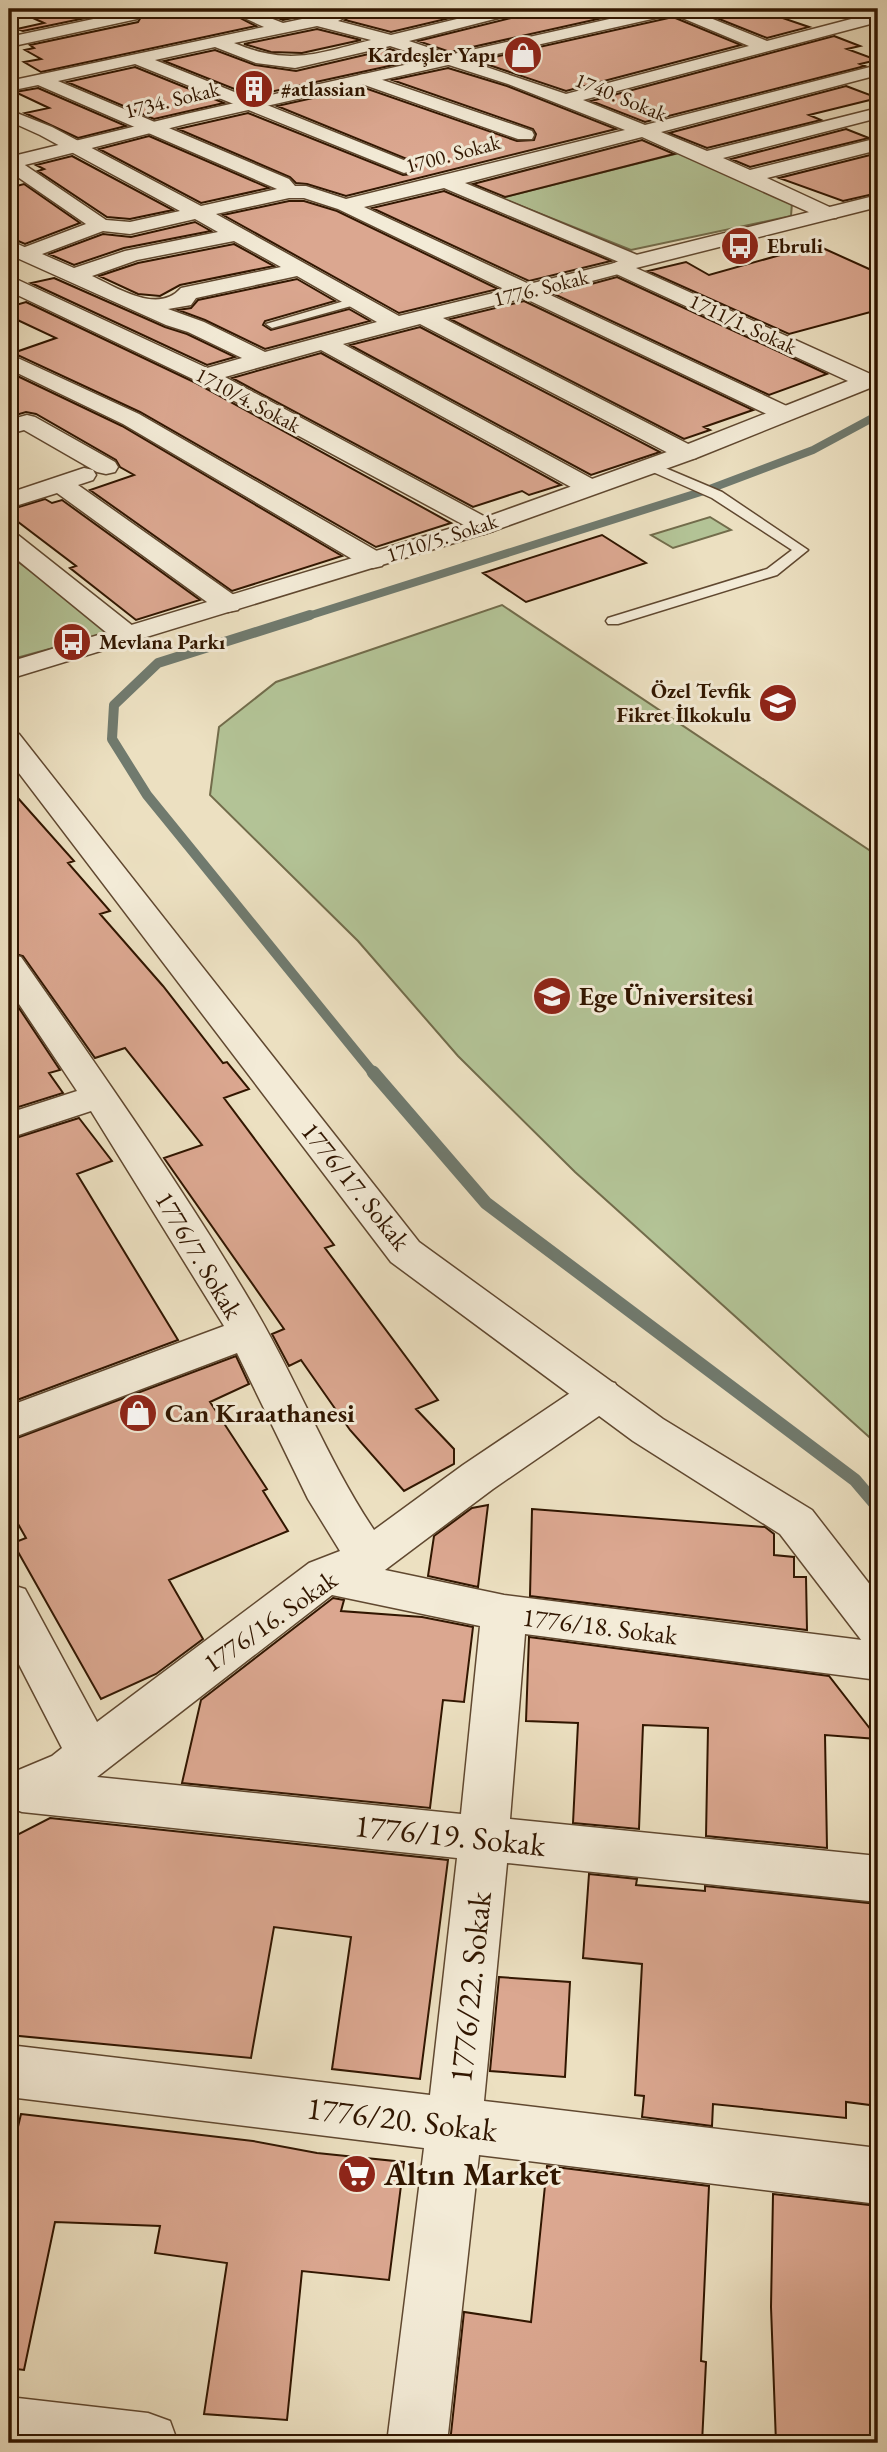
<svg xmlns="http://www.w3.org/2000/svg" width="887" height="2452" font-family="'EB Garamond',serif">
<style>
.green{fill:#b3c396;stroke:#726c4b;stroke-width:2}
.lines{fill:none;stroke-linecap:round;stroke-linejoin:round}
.stream-far2{stroke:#707a6e;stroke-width:8}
.stream-far1{stroke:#707a6e;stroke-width:10}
.stream{stroke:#707a6e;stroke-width:13}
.building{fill:#dba790;stroke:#311600;stroke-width:2}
.service-casing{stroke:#604830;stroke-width:3}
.minor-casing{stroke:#604830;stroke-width:3}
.tertiary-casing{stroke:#604830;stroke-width:3}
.service{fill:#f3ebd7;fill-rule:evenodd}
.minor{fill:#f3ebd7;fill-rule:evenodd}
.tertiary{fill:#f3ebd7;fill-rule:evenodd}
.labels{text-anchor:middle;stroke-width:6;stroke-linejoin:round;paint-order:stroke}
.far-poi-label{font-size:21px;font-weight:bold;fill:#311600;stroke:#f3ebd7;text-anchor:start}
.far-street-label{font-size:21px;fill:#311600;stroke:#f3ebd7}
.poi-label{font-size:26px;font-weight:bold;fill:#311600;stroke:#f3ebd7;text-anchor:start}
.street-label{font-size:26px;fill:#311600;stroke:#f3ebd7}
.near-street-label{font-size:32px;fill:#311600;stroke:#f3ebd7}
.near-poi-label{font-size:32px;font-weight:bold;fill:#311600;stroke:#f3ebd7;text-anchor:start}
</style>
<rect width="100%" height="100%" fill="#ece0c1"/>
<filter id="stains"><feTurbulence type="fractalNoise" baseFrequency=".00286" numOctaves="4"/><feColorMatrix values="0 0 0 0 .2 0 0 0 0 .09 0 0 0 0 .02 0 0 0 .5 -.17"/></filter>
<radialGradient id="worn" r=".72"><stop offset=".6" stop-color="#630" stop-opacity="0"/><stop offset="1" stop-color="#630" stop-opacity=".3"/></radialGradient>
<path class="green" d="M683 152 792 203 791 216 631 250 501 198Z
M710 517 731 530 673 548 651 535Z
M9 555 112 632 9 660Z
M502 605 878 856V1445L575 1172 458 1056 358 941 210 795 219 727 276 682Z"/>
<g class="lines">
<path class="stream-far2" d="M305 617 707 490 813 450 878 415"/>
<path class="stream-far1" d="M310 615 158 663 114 705 112 739 147 795 374 1074"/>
<path class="stream" d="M373 1072 486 1203 855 1480 878 1507"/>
</g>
<path class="building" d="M13 9H129L23 31 17 29 44 23Z
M132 9H223L256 26 41 72 24 62 41 59 25 50 34 48 30 45 138 22 142 15Z
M254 9H338L283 20Z
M341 9H488L391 32 345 20 351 15Z
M527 9H643L450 52 418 41 523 15Z
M694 9H756L809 27 767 38Z
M673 17 741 45 566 91 477 61Z
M317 29 361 40 302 53 271 52 244 44Z
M834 36 860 46 847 49 877 60 860 64 865 66 645 122 591 101Z
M390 49 421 59 252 96 164 61 215 50 255 65 296 71Z
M135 67 224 103 154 119 67 82Z
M448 68 507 86 616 129 346 196 307 184 296 183 290 177 178 129 248 113 403 175 412 174 417 167 412 161 277 106 362 87 517 141 534 140 536 134 533 129 392 80Z
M846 86 878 98 809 115 821 120 707 148 669 133Z
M38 88 126 126 78 138 25 113 49 108 15 92Z
M846 129 869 138 750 167 731 159Z
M149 136 269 188 201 203 99 149Z
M642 140 674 154 505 197 473 184Z
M878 153V193L843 201 779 178Z
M72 156 173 210 130 219 107 217 38 171 44 169 36 165Z
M24 184 80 223 25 244 9 237V188Z
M444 191 611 261 529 281 372 208Z
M289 201H304L337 211 498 289 399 313 223 215Z
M195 222 211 231 124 248 74 265 49 254 103 234 131 237Z
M234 244 274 266 180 285 160 296 138 294 99 276 138 263Z
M816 245 878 273V310L789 334 648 271 686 262 709 275Z
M617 277 827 374 769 395 554 294Z
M54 278 165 327 187 334 235 357 207 365 31 283Z
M297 279 335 301 265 321 263 325 271 330 349 309 370 321 265 349 205 320 178 310 191 308 198 300Z
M524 301 753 410 704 427 710 430 684 439 450 319Z
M26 302 196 383 451 523 376 547 140 412 13 353 56 338 9 316V307Z
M420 327 660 452 591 475 350 345Z
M321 353 561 485 529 495 522 491 473 507 232 378Z
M9 372 122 426 342 556 232 591 90 490 134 475 120 467 116 460 36 414 26 412 9 417Z
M45 499 52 503 62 500 200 600 136 620 70 568 76 566 9 515V510Z
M602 535 646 563 526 602 483 573Z
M9 788 74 861 68 863 110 911 100 914 163 986 223 1063 227 1062 249 1089 224 1098 334 1245 325 1248 438 1400 416 1409 454 1449V1464L404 1491 350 1430 301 1360 289 1366 272 1334 284 1329 164 1158 202 1145 125 1048 95 1058 23 956 9 952Z
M9 993 60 1070 49 1073 63 1093 9 1110Z
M79 1118 112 1161 77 1174 178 1340 9 1403V1140Z
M236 1356 249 1384 210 1402 267 1489 263 1491 288 1531 169 1580 203 1639 156 1674 101 1699 13 1543 26 1538 9 1508V1441Z
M488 1505 478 1587 428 1576 434 1536 472 1508Z
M532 1509 765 1527 774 1534V1555L794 1557V1577H806L807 1630 530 1596Z
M333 1598 344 1600 341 1611 422 1617 473 1627 464 1702 443 1700 430 1808 182 1783 201 1700Z
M529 1637 829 1676 878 1739 825 1735 827 1848 706 1836 708 1728 643 1725 639 1829 573 1823 578 1723 526 1721Z
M50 1818 448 1860 420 2079 332 2069 351 1937 274 1927 251 2058 9 2035V1839Z
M589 1874 637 1879 636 1885 705 1891V1886L878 1904V2106L846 2102V2118L713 2104 712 2126 642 2117 644 2096 635 2095 642 1964 583 1958Z
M499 1977 570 1982 565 2077 490 2071Z
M21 2114 253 2141 317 2153 404 2162 389 2280 302 2271 287 2420 204 2414 227 2263 155 2253 160 2226 55 2222 24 2370 9 2368V2165Z
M547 2166 709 2186 701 2361 706 2362 702 2443H450L464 2312 531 2322Z
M773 2194 878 2206V2443H776L771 2307Z"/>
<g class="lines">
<defs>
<path id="service" d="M358 297 364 301 362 303 272 328 266 324Z
M651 462 722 492 808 550 777 575 618 624H608L606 621 608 618 767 569 792 550 712 498 646 469 644 466Z"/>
<path id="minor" d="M225 9H247L283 23 340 11 348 16 338 21 391 35 498 9H524L522 12 409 41 566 94 749 46 668 12 666 9H688L767 41 878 12V22L583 100 645 125 878 65V75L661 132 707 151 878 108V118L723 158 750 170 878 138V150L767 178 836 210 839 214 836 218H822L642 137 465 183 642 257 645 261 642 265H628L629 268 626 272 546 293 791 408 795 413 791 418H775L524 298 443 318 696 448 699 453 696 458 687 460 678 458 420 324 343 344 598 482 601 487 598 492 589 494 580 492 321 350 225 377 493 521 497 526 493 531 484 534 475 531 197 381 9 291V277L16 279 207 368 242 358 188 332 166 325 17 258 14 254 17 250 86 224 9 171V157L16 159 106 220 130 222 180 211 40 135 9 121V110L52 127 201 206 277 189 38 85 9 91V81L264 27ZM317 26 371 40C316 54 289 66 234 43ZM390 46 508 84 625 130 346 199 306 186H295L289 179 58 81 135 64 404 173 411 171 414 167 411 163 155 60 215 47 256 63 295 68ZM444 188 619 262 529 284 364 207ZM289 198H304L338 209 506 290 399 316 216 214ZM195 219 218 232 125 251 74 268 42 254 103 231 130 234ZM234 241 281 267 181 288C158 315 116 287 92 276L137 260ZM297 276 377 322 265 352 204 322 168 309 191 305 196 298Z
M131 11 139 16 137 19 9 47V37Z
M365 74 532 131 534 135 532 139H518L359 83 356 79 359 75Z
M9 354 139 414 382 554 386 560 382 566 373 568 364 566 123 424 9 369Z
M27 415 35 417 115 462 118 467 115 472 106 474 97 472 24 430 9 434V420Z
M84 468 93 470 96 475 93 480 78 485 238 598 242 604 238 610 228 612 218 610 57 493 9 508V493Z
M9 532 18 535 138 630 142 636 138 642 128 644 118 642 9 553Z
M9 954 21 957C102 1073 184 1189 256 1311 298 1383 328 1461 374 1530L463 1465 585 1383 600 1379 615 1383 621 1394 615 1405 493 1489 385 1570 504 1595 878 1642V1680L525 1634 510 1819 878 1856V1902L507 1863 484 2101 878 2148V2204L479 2155 447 2443H387L424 2148 9 2097V2045L430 2095 457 1858 22 1812 9 1807V1774L52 1756 62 1748 9 1645V1584L25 1589 97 1722 309 1563 340 1551 308 1499 237 1353 9 1439V1406L224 1326 91 1111 9 1138V1113L77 1091 9 989ZM332 1595 480 1626 461 1814 97 1777Z
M9 2397 148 2413 170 2421 178 2443H9Z"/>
<path id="tertiary" d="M654 9H682L674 14 186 124 9 169V157L186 114Z
M878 195V207L636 268 875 376 878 381 875 386 696 458 493 531 9 679V662L475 521 678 448 848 381 612 272 609 268 612 264 628 257Z
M9 240 31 250 34 254 31 258 24 260 9 254Z
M9 731 19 734 419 1242 663 1419 812 1510 878 1595V1647L862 1641 780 1534 633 1441 391 1262 9 760Z"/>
</defs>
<use href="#service" class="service-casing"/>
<use href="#minor" class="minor-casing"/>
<use href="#tertiary" class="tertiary-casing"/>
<use href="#service" class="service"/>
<use href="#minor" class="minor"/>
<use href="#tertiary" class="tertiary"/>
</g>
<defs>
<symbol id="shop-disc" viewBox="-11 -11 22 22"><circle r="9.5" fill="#8f2418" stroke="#f3ebd7"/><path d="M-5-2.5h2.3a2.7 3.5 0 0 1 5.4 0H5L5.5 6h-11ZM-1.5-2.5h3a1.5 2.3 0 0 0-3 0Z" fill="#fff"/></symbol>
<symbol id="building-disc" viewBox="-11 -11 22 22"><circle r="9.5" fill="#8f2418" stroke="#f3ebd7"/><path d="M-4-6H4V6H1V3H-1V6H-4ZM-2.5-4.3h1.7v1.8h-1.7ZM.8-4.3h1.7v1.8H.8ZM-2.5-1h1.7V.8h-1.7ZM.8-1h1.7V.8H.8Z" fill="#fff"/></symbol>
<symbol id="bus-disc" viewBox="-11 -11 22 22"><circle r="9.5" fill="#8f2418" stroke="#f3ebd7"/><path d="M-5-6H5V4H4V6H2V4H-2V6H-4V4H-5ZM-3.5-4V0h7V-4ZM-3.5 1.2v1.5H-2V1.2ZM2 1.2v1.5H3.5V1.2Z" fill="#fff"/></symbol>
<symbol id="school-disc" viewBox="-11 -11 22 22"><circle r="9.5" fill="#8f2418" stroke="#f3ebd7"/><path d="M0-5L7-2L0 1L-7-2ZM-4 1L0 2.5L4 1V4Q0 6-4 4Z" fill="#fff"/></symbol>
<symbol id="university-disc" viewBox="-11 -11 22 22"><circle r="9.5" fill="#8f2418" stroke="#f3ebd7"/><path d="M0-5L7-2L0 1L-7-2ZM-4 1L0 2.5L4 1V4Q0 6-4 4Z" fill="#fff"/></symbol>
<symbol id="supermarket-disc" viewBox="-11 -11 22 22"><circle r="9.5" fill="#8f2418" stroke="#f3ebd7"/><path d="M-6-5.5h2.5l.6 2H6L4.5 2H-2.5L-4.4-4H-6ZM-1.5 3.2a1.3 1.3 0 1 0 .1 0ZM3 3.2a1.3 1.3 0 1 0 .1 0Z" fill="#fff"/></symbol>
</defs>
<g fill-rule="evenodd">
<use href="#shop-disc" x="501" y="33" width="44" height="44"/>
<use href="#building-disc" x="232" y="67" width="44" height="44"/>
<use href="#bus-disc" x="718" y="224" width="44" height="44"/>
<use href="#bus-disc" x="50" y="620" width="44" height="44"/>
<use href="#school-disc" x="756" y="681" width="44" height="44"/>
<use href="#university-disc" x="530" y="974" width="44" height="44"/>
<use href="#shop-disc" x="116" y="1391" width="44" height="44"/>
<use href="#supermarket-disc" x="335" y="2152" width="44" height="44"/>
</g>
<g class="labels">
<g class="far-poi-label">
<text x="496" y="62" text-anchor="end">Kardeşler Yapı</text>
<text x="281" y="96">#atlassian</text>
<text x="767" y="253">Ebruli</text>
<text x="99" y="649">Mevlana Parkı</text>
<text x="751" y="698" text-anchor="end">Özel Tevfik<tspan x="751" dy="24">Fikret İlkokulu</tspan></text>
</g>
<g class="far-street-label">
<text transform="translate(621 97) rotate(22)" y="7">1740. Sokak</text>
<text transform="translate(172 100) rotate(-14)" y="7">1734. Sokak</text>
<text transform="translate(453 154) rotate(-15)" y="7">1700. Sokak</text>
<text transform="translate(541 288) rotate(-14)" y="7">1776. Sokak</text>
<text transform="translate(743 324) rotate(25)" y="7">1711/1. Sokak</text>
<text transform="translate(248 400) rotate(28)" y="7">1710/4. Sokak</text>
<text transform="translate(442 538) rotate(-18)" y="7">1710/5. Sokak</text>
</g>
<g class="poi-label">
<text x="579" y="1005">Ege Üniversitesi</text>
<text x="165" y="1422">Can Kıraathanesi</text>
</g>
<g class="street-label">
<text transform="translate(356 1186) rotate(51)" y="9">1776/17. Sokak</text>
<text transform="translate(199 1255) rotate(59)" y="9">1776/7. Sokak</text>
<text transform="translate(270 1621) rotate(-35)" y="9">1776/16. Sokak</text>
<text transform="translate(600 1626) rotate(7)" y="9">1776/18. Sokak</text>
</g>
<g class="near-street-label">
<text transform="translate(450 1835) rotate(6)" y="11">1776/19. Sokak</text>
<text transform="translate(470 1987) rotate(-84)" y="11">1776/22. Sokak</text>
<text transform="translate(402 2119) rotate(7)" y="11">1776/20. Sokak</text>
</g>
<g class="near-poi-label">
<text x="384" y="2185">Altın Market</text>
</g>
</g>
<rect width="887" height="2452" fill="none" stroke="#ece0c1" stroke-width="35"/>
<rect x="10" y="10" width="866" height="2431" fill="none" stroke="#311600" stroke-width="3.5"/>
<rect x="18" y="18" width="852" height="2417" fill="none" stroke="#311600" stroke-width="2"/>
<rect width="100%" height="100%" filter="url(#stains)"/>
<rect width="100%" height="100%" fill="url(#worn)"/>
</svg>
